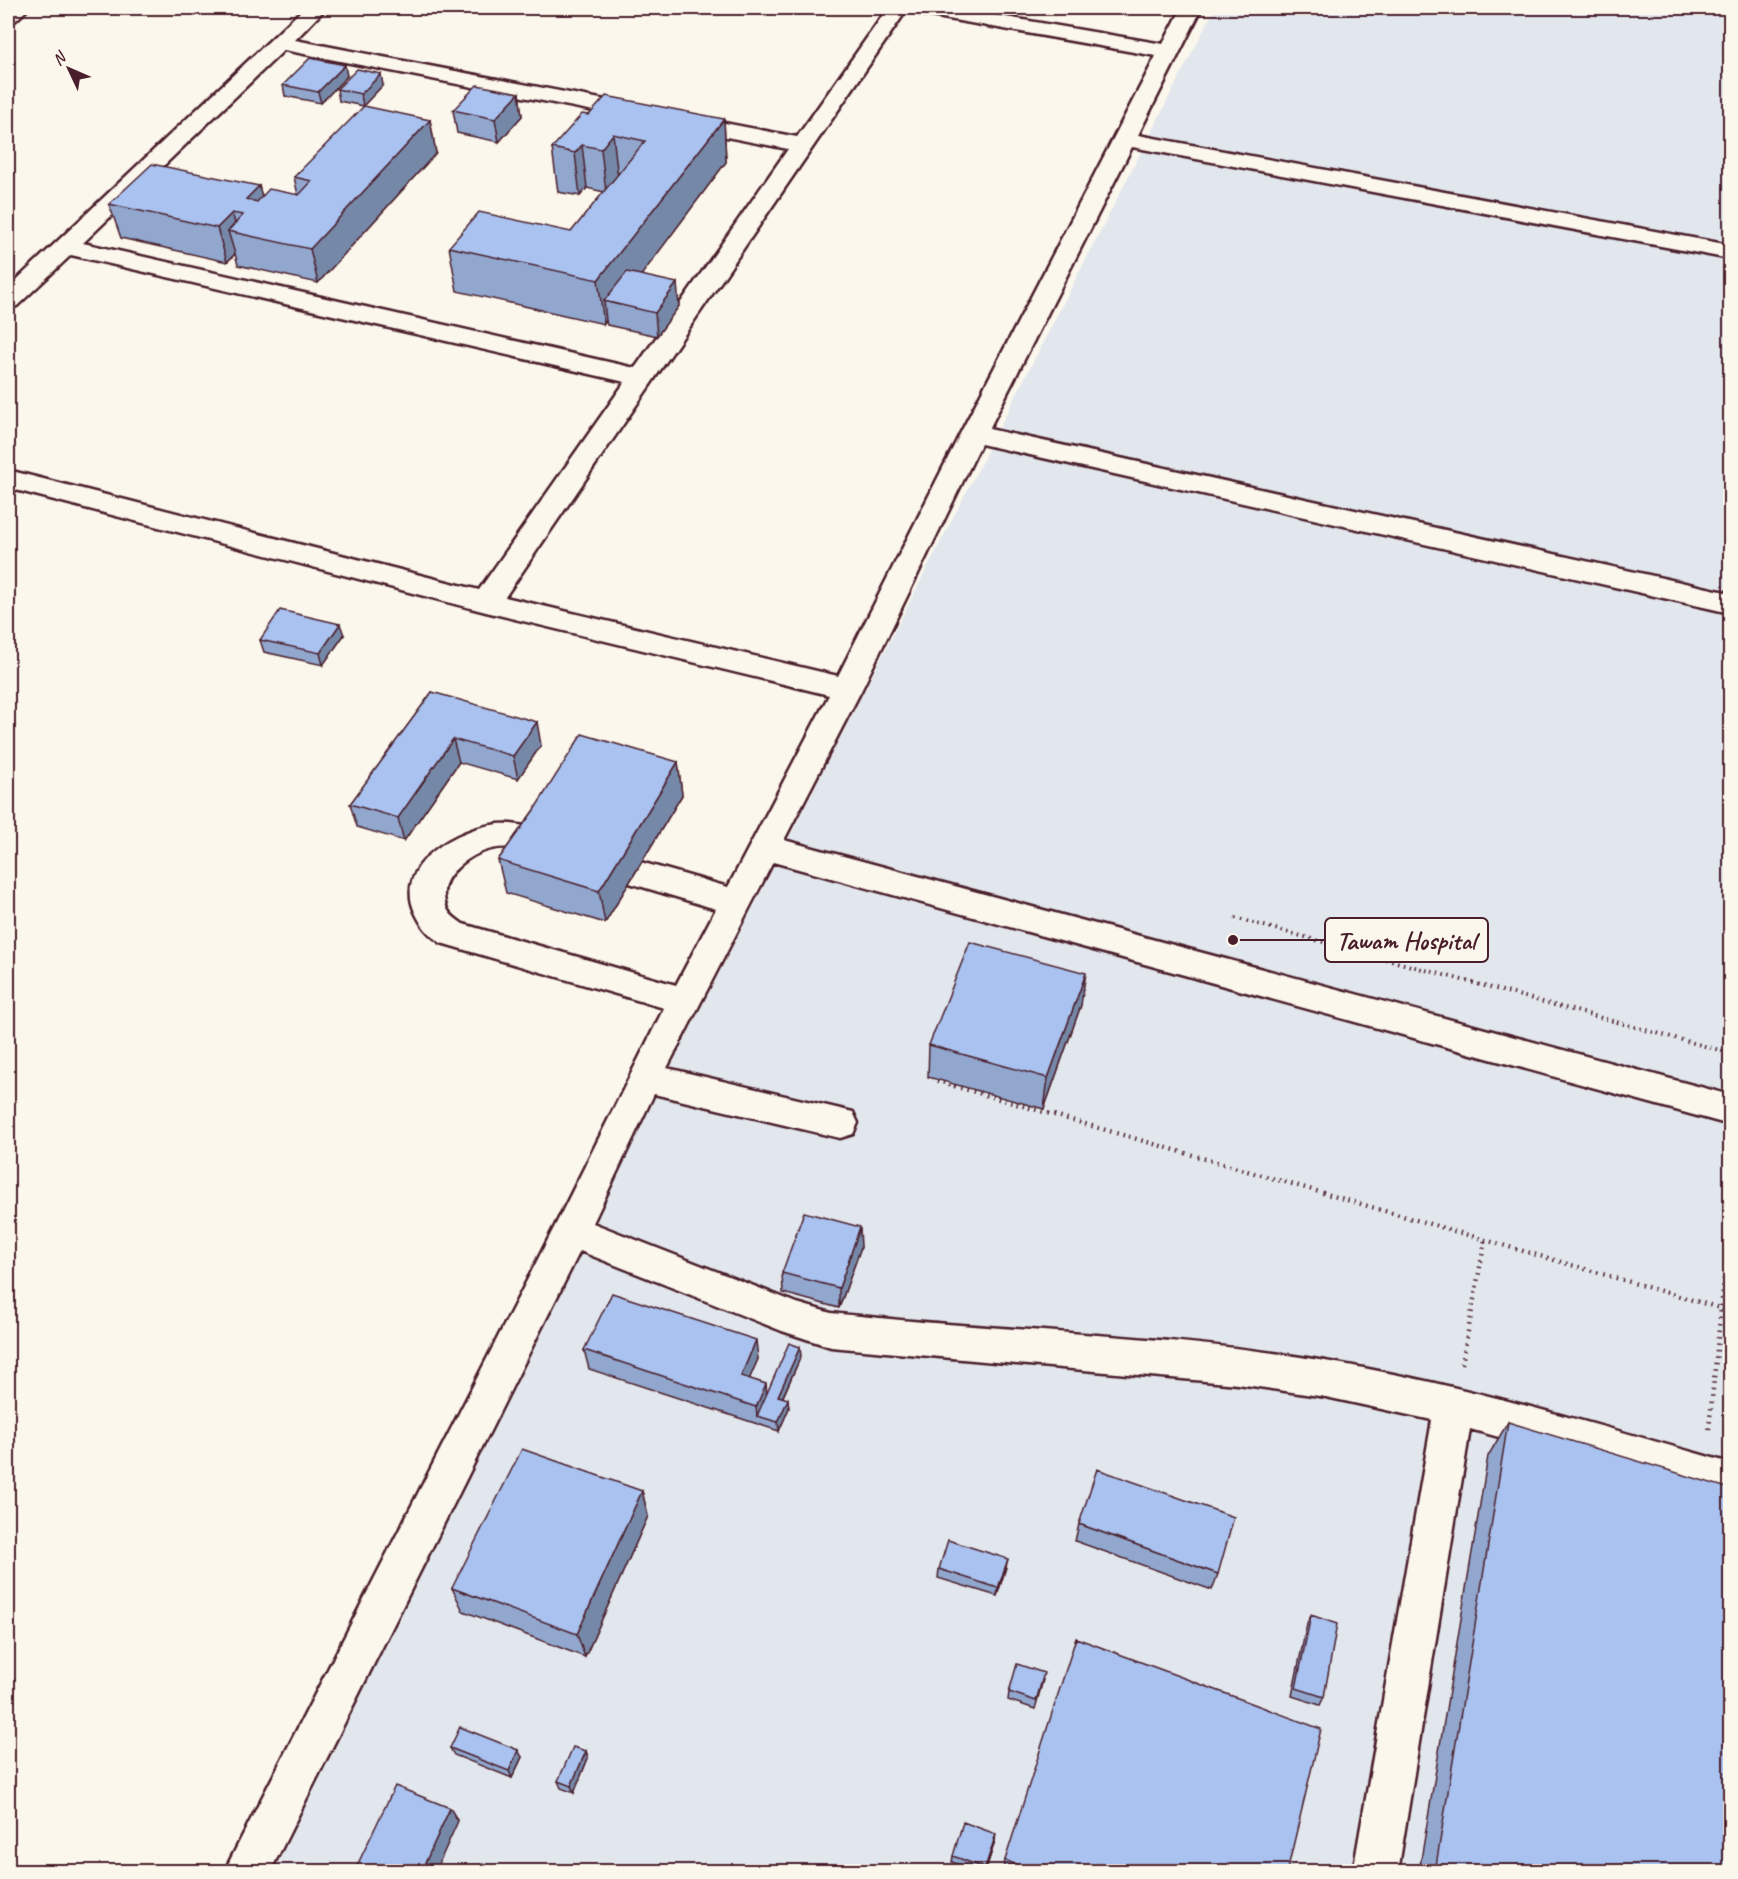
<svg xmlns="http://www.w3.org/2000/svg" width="1738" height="1879" font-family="Caveat,sans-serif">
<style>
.built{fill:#e2e7ed}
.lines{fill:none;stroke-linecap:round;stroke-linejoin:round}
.minor-casing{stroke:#4a1f2b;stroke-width:5}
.path-far1{stroke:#4a1f2b;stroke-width:4;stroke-dasharray:1.5 4.5;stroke-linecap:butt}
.path{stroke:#4a1f2b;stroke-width:4.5;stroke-dasharray:1.5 5;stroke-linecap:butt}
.minor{fill:#fbf7ec;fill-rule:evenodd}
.wall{fill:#91a7ce;stroke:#4a1f2b;stroke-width:1.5}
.shaded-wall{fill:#7688a8;stroke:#4a1f2b;stroke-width:1.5}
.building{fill:#a9c2f0;stroke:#4a1f2b;stroke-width:1.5}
.leader{fill:none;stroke:#4a1f2b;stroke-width:2}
.callout-dot{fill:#4a1f2b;stroke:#fbf7ec;stroke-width:2}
.callout{fill:#fbf7ec;stroke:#4a1f2b;stroke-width:2}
.callout-label{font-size:26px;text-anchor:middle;font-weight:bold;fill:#4a1f2b}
</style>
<rect width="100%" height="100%" fill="#fbf7ec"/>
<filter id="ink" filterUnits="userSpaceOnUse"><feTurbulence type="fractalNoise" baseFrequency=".0167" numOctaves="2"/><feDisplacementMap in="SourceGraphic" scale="12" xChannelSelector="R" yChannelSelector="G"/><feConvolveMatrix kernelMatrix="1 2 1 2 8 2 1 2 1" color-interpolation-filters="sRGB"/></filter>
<g filter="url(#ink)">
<path class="built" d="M1215 8H1730V1871L257 1872Z"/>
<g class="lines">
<defs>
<path id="minor" d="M8 8H29L15 21 8 23Z
M304 8H326L295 40 797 137 888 8H908L505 597 838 676 960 434 1156 56 920 14 913 12 910 8H953L1163 44 1182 8H1202L1138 135 1730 245V259L1132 147 989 429 1730 593V613L981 444 862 689 784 840 1730 1095V1125L773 862 667 1068 853 1112 858 1123 853 1134 840 1138 654 1094 593 1223 797 1303 831 1313C995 1332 1162 1333 1325 1361 1461 1384 1598 1425 1730 1463V1501L1470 1429 1398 1872H1353L1432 1420 1326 1397 1238 1384 831 1347 782 1331 580 1251 270 1872H224L558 1220 664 1008 441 943C428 934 422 927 415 912 393 863 459 828 498 824 517 822 535 829 552 834L557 843 552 852C540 855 533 852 521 849 497 844 475 851 457 868 449 875 443 884 444 896 445 911 451 916 463 924L676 985 716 909 626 882 621 873 626 864 637 861 728 887 829 695 486 612 8 488V470L479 590 625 382 71 255 17 306 8 308V288ZM284 50 788 149 635 368 83 243Z"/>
</defs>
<use href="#minor" class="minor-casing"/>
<path class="path-far1" d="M1235 918 1730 1053
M937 1081 959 1087"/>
<path class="path" d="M954 1086 1730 1311
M1462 1364 1485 1240
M1709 1429 1730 1218"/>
<use href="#minor" class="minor"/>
</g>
<path class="wall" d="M347 76 321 103 285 96 283 85Z
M383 85 363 106 339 101 337 89Z
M519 93 522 116 499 142 457 133 453 110Z
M589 115 724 119 726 162 641 275 679 306 657 336 607 325 606 321 604 324 457 291 449 247 571 232 604 192 587 188 580 196 558 192 552 148Z
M430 120 436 153 318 283 238 265 235 254 227 262 121 238 109 204 259 186 262 197 298 195 294 177Z
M344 635 323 665 264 652 260 640Z
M432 692 541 745 518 779 459 762 404 841 357 827 350 804Z
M678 762 682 795 605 923 506 893 498 860 534 810Z
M1081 1005 1044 1109 928 1077 929 1045Z
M861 1247 839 1308 783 1293 782 1273Z
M584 1350 758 1359 749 1379 766 1384 767 1394 801 1356 783 1397 789 1408 779 1431 589 1369Z
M1508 1422 1731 1872H1419L1488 1456Z
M642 1491 648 1516 585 1657 463 1611 452 1588Z
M1079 1524 1218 1574 1212 1590 1075 1541Z
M1006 1567 997 1596 938 1578 939 1569Z
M1311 1615 1324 1697 1320 1705 1292 1696 1307 1623Z
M1043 1680 1035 1709 1008 1700 1009 1692Z
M450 1748 522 1757 512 1778 454 1755Z
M586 1751 588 1758 574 1793 561 1788 558 1781Z
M995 1841 985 1872H977L952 1862 953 1856Z
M1005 1860 1287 1872H1002Z"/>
<path class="shaded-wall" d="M345 65 347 76 321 103 318 92Z
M381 74 383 85 363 106 361 94Z
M519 93 522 116 499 142 495 119Z
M724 119 726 162 619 305 604 301 606 321 604 324 598 280Z
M430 120 436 153 318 283 310 249Z
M613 134 618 178 606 192 601 149Z
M582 145 587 188 580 196 575 153Z
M259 186 268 220 246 199Z
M232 213 238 233 228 231 235 254 227 262 217 228Z
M677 283 679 306 657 336 655 313Z
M340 624 344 635 323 665 320 653Z
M537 722 541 745 518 779 513 756Z
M453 739 459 762 404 841 398 818Z
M678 762 682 795 605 923 599 891Z
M1086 973 1081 1005 1044 1109 1048 1078Z
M860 1227 861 1247 839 1308V1288Z
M756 1340 758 1359 743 1394 741 1376Z
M800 1347 801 1356 779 1405 778 1396Z
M766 1384 767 1402 757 1416 756 1407Z
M788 1399 789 1408 779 1431 778 1422Z
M642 1491 648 1516 585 1657 577 1634Z
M1008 1559 1006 1567 997 1596 998 1588Z
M518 1750 522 1757 512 1778 509 1771Z
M586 1751 588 1758 574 1793 571 1786Z
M450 1808 458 1821 435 1872H421Z
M996 1834 995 1841 985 1872V1868Z"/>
<path class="building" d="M310 58 345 65 318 92 283 85Z
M357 69 381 74 361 94 337 89Z
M477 85 519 93 495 119 453 110Z
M606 96 724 119 598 280 449 247 479 212 571 232 645 141 613 134 601 149 582 145 575 153 552 148 582 114 589 115Z
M364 106 430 120 310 249 228 231 243 215 232 213 217 228 109 204 152 164 259 186 246 199 257 202 269 189 299 195 312 181 294 177Z
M627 272 677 283 655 313 604 301Z
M280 610 340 624 320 653 260 640Z
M432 692 537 722 513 756 453 739 398 818 350 804Z
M582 734 678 762 599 891 498 860 534 810Z
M970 942 1086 973 1048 1078 929 1045Z
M804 1212 860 1227 839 1288 782 1273Z
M612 1293 756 1340 741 1376 766 1384 756 1407 584 1350Z
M789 1343 800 1347 778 1396 788 1399 778 1422 757 1416Z
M1508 1422 1731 1489V1872H1435Z
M522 1449 642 1491 577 1634 452 1588Z
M1097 1469 1234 1517 1218 1574 1079 1524Z
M948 1540 1008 1559 998 1588 939 1569Z
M1311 1615 1337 1624 1324 1697 1296 1688Z
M1076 1638 1321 1729 1287 1872H1034L1005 1860Z
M1017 1664 1044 1673 1036 1701 1009 1692Z
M460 1727 518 1750 509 1771 450 1748Z
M573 1747 586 1751 571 1786 558 1781Z
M395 1786 450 1808 421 1872H354Z
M963 1822 996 1834 985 1868 953 1856Z"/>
</g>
<path class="leader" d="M1233 940L1325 940"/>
<circle class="callout-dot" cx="1233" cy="940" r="6"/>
<rect class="callout" x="1325" y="918" width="163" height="44" rx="6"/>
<g class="callout-label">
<text x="1406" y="949">Tawam Hospital</text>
</g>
<rect width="1738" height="1879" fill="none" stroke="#fbf7ec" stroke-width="30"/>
<rect x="15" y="15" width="1708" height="1849" fill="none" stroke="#4a1f2b" stroke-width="2" filter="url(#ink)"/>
<g transform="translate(69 69) rotate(314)" stroke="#fbf7ec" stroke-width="4.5" paint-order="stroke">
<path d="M0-4.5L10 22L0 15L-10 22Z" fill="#4a1f2b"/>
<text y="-9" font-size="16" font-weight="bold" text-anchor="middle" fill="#4a1f2b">N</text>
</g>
</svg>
